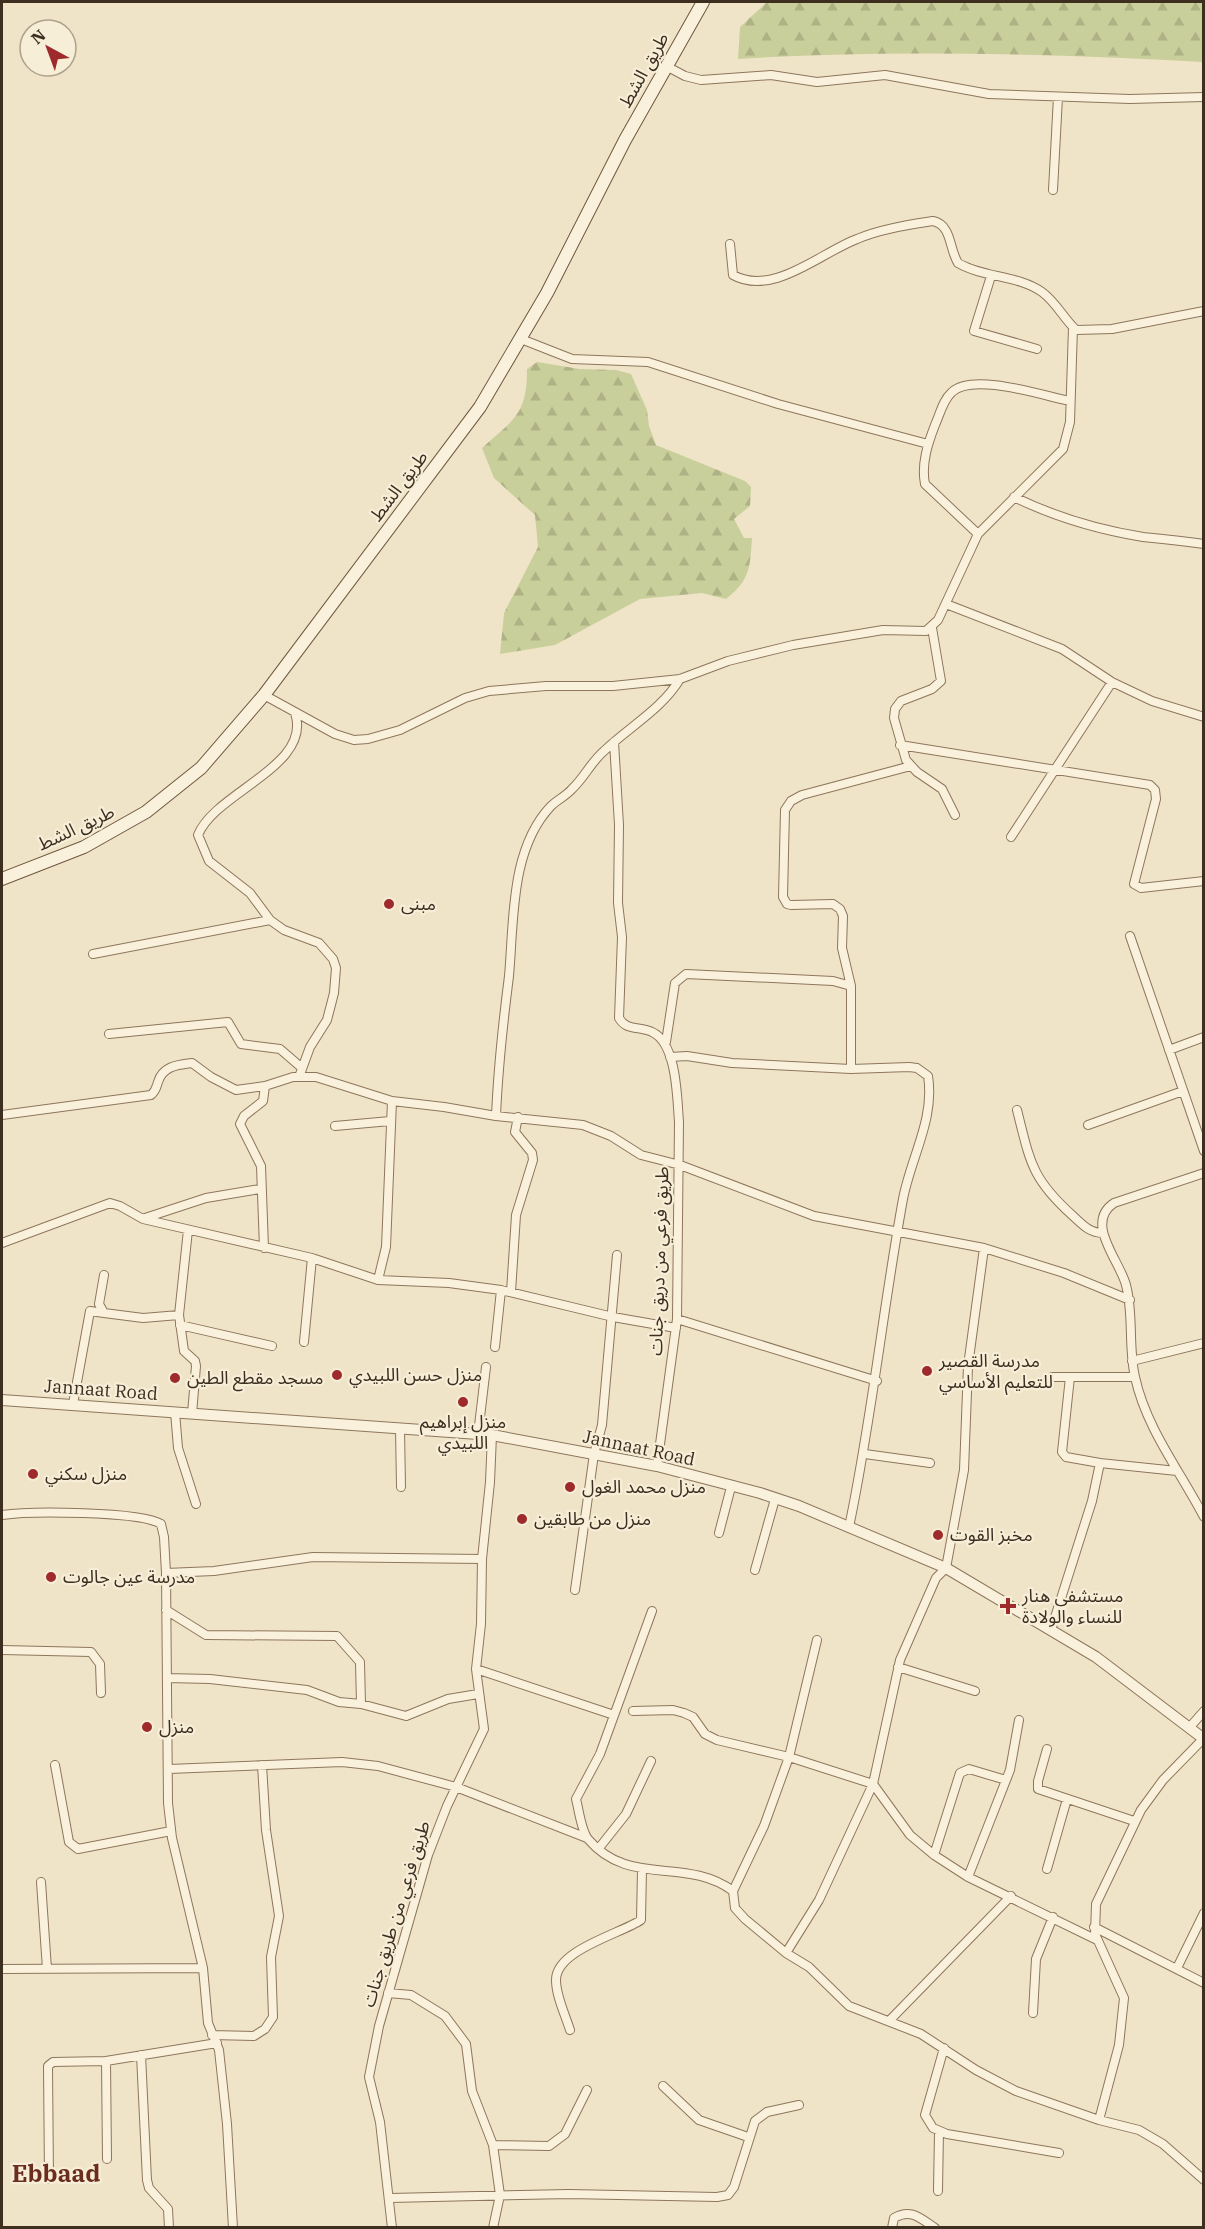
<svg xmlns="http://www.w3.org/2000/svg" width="1205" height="2229" font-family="'IBM Plex Serif','Noto Sans Arabic',serif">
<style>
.forest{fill:url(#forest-firs)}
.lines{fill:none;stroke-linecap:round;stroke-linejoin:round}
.minor-casing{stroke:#8d765c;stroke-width:10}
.tertiary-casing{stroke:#8d765c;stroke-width:12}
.secondary-casing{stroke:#6f573f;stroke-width:14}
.minor{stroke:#faf1dc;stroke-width:8}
.tertiary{stroke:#faf1dc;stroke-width:10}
.secondary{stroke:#faf1dc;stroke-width:12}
.poi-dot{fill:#9e2a2b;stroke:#f7eed8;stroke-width:2}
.labels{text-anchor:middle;stroke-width:4.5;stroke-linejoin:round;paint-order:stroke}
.street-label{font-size:18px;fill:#3d2e20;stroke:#f7eed8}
.poi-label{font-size:18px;fill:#3d2e20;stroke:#f7eed8;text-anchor:start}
.district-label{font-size:24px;font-weight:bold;fill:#6b2e1e;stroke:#f7eed8}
</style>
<defs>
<pattern id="forest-firs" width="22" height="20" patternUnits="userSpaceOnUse" patternTransform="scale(1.5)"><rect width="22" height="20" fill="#c9cf9b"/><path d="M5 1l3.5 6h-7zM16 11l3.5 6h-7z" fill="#aeb285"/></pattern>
</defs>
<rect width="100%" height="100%" fill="#f0e4c8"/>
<path class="forest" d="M767 2H1203V62C1048 54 894 49 738 59L740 27Z
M537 362 580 369 616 370 631 374 647 410 649 426 656 445 745 481 751 487 750 506 734 519 744 538H752C750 568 750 580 726 599L702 593 640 599 555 645 500 654 504 613 538 547 535 515 494 478 482 448C514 419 527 415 527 369Z"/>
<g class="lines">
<defs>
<path id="minor" d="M666 66 685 76 701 80 771 75 817 82 885 75 989 94 1130 99 1204 97
M1053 190 1058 97
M730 244 733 275C773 297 820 253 857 239 880 229 908 225 933 221 952 225 949 249 958 263 984 278 1018 275 1042 292 1056 302 1064 319 1076 330L1112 329 1204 311
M991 276 974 331 1037 349
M521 339 572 359 648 362 778 404 928 444
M1014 497C1053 516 1100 530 1143 537 1164 539 1183 541 1204 544
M978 534 925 484C921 464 928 443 935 425 940 414 943 400 952 392 973 372 1044 396 1070 401
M946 604 1062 649 1112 682 1152 701 1204 717
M932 628 941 681 932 689 901 701 895 709 894 718 906 760 917 772 942 789 955 815
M264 695 335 734 354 740 368 739 400 730 465 698 489 691 546 686H613L680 679 728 661 793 645 883 630 926 631 938 620 978 534 1063 449 1070 422 1073 327
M295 713C313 766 215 792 198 835L209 861 250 893 270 920 284 930 319 943 333 959 336 968 334 993 327 1020 310 1047 299 1077
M614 742 619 825 618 903 622 937 619 1018C626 1031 640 1026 652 1032 677 1043 677 1098 679 1122L677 1319 657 1466
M900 745 1150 785 1155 790 1156 799 1134 884 1141 888 1204 881
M1011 837 1112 682
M1130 936 1204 1151
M93 954 270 920
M851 986 842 948 843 916 840 909 833 904 791 905 787 904 783 897 785 810 791 801 802 795 911 766
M109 1034 228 1022 241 1044 280 1049 302 1068
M666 1042 675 983 686 974 833 981 851 986V1069
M1169 1050 1204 1037
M670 1057 687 1056 732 1063 851 1069 909 1067 917 1068 928 1076C935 1119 911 1157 903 1199 883 1308 872 1418 849 1527
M1017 1110C1030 1161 1031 1178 1072 1215 1082 1224 1089 1233 1103 1233
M2 1115 151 1095C156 1091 156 1088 158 1082 163 1066 177 1065 192 1063L211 1077 236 1090 265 1086 293 1077H316L392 1101 444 1107 496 1116 583 1125 611 1136 641 1155 680 1165 814 1216 984 1248 1064 1273 1130 1300
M496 1116C498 1069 503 1023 509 976 514 921 510 849 551 806 557 800 566 796 572 789 584 778 591 762 604 751 629 727 662 709 680 679
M1088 1125 1183 1091
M335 1126 390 1121
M1204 1173 1114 1203C1084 1223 1120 1261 1126 1285 1134 1315 1128 1347 1135 1377 1146 1428 1180 1471 1204 1517
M145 1218 206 1198 260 1189
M188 1230 179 1315 184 1351 195 1361 196 1366 192 1414
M2 1243 110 1203 120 1206 143 1219 312 1258 378 1280 449 1283 501 1290 613 1317 676 1328
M264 1248 261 1166 240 1124 244 1116 263 1101 265 1086
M104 1275 99 1304 104 1313 143 1318 179 1315
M378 1280 386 1247 392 1101
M511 1292 516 1215 533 1160 532 1153 515 1132 518 1117
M677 1319 877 1381
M180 1325 272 1346
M304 1342 312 1258
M495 1347 501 1290
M1132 1361 1204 1343
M1052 1377H1135
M1070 1377 1062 1452 1066 1457 1100 1463
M73 1404 90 1311 104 1313
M175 1412 178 1448 196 1504
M400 1428 401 1487
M478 1434 486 1367
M865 1454 930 1463
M2 1515C29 1511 140 1511 161 1524L164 1537 166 1573 168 1803 172 1838 203 1968 208 2023 219 2050 227 2124 233 2228
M719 1533 731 1487
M755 1570 775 1499
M166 1573 214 1571 313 1557 482 1559
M575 1590 594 1454 602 1425 617 1255
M166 1610 206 1635 337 1636 360 1662 361 1704
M652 1611 600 1754 576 1799C579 1810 581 1830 588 1839 629 1888 686 1856 733 1891L735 1908 745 1919 786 1953 809 1967 849 2006 921 2034 976 2070 1016 2091 1099 2120 1139 2130 1163 2144 1204 2180
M1051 1630 1092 1501 1100 1463 1177 1471
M2 1650 91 1652 100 1664 101 1693
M898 1667 975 1691
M476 1669 614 1715
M167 1678 210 1679 307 1690 339 1702 361 1704 406 1716 448 1699 478 1694
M633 1711 673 1710 684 1713 693 1717 705 1734 717 1740 789 1757 873 1784 910 1835 934 1855 968 1877 1097 1940
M1189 1728 1204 1711
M1047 1749 1038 1781V1789L1134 1821
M55 1765 69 1842 78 1849 171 1831
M169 1769 342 1762 378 1766 456 1787 587 1838
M599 1848 626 1814 651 1761
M934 1855 960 1773 969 1769 1006 1780
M1047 1869 1067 1799
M968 1877 1010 1770 1019 1720
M41 1882 47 1969
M733 1891 764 1826 789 1757 817 1640
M1094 1927 1204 1983
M786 1953 819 1900 873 1784 900 1660 936 1578 946 1568 964 1470 968 1366 984 1248
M1177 1968 1204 1913
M2 1969 203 1968
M388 1993 411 1995 445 2016 466 2044 472 2091 493 2145 500 2195 493 2228
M1033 2013 1036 1959 1053 1917
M889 2021 1011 1896
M570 2030C565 2014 556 1996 556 1980 556 1950 620 1934 641 1920L642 1869
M212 2035 254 2036 265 2029 273 2017 271 1957 279 1916 266 1830 262 1765
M944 2048 925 2115 933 2128 947 2134 1059 2153
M141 2055 147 2180 149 2188 168 2209 169 2228
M663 2086 699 2120 748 2137
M1099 2120 1119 2045 1124 1998 1095 1934 1096 1904 1141 1810 1163 1780 1203 1739
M493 2145 549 2146 565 2134 587 2090
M107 2159 106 2061 217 2043
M49 2179 48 2066 53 2062 106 2061
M938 2191 939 2131
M390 2198 569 2194 717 2197 728 2195 734 2187 755 2121 767 2112 799 2105
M392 2228 380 2122 369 2077 379 2026 428 1855 447 1806 484 1729 476 1669 481 1624 482 1559 490 1482 492 1435
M892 2228 894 2218C911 2208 920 2218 935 2228"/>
<path id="tertiary" d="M2 1400 492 1435 657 1466 760 1493 799 1506 946 1568 1096 1657 1204 1739"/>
<path id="secondary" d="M2 879 84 847 146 812 201 768 264 695 480 407 547 293 625 140 703 2"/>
</defs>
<use href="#minor" class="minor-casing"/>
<use href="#tertiary" class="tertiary-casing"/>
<use href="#secondary" class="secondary-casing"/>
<use href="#minor" class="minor"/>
<use href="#tertiary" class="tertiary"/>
<use href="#secondary" class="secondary"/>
</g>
<g class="poi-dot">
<circle cx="389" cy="904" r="6"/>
<circle cx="927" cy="1371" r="6"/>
<circle cx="337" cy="1375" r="6"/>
<circle cx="175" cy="1378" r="6"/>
<circle cx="463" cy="1402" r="6"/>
<circle cx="33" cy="1474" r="6"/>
<circle cx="570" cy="1487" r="6"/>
<circle cx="522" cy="1519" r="6"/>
<circle cx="938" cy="1535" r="6"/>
<circle cx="51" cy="1577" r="6"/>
<path d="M1005 1597h6v6h6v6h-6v6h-6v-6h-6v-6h6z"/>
<circle cx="147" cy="1727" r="6"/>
</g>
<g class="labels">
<g class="street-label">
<text transform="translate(644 70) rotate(-61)" y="6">طريق الشط</text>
<text transform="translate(399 486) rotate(-53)" y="6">طريق الشط</text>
<text transform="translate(76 828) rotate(-25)" y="6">طريق الشط</text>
<text transform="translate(659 1261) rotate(-88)" y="6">طريق فرعي من دريق جنات</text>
<text transform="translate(101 1390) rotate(4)" y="6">Jannaat Road</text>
<text transform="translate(639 1448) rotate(12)" y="6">Jannaat Road</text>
<text transform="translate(396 1914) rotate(-73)" y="6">طريق فرعي من طريق جنات</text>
</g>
<g class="poi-label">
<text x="401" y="910">مبنى</text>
<text x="939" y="1367">مدرسة القصير<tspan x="939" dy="21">للتعليم الأساسي</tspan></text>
<text x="349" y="1381">منزل حسن اللبيدي</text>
<text x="187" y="1384">مسجد مقطع الطين</text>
<text x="463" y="1428" text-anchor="middle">منزل إبراهيم<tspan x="463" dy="21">اللبيدي</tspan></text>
<text x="45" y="1480">منزل سكني</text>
<text x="582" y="1493">منزل محمد الغول</text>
<text x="534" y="1525">منزل من طابقين</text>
<text x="950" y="1541">مخبز القوت</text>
<text x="63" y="1583">مدرسة عين جالوت</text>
<text x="1022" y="1602">مستشفى هنار<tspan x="1022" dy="21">للنساء والولادة</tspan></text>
<text x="159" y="1733">منزل</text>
</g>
<g class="district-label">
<text x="56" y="2182">Ebbaad</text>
</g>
</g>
<rect width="1205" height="2229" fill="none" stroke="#3d2e20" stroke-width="6"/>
<g transform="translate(48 48) rotate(319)"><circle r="28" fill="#f7eed8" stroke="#ada18e" stroke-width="1.5"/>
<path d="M0-4.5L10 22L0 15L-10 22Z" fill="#9e2a2b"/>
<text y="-9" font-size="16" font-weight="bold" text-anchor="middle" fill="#3d2e20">N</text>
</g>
</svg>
